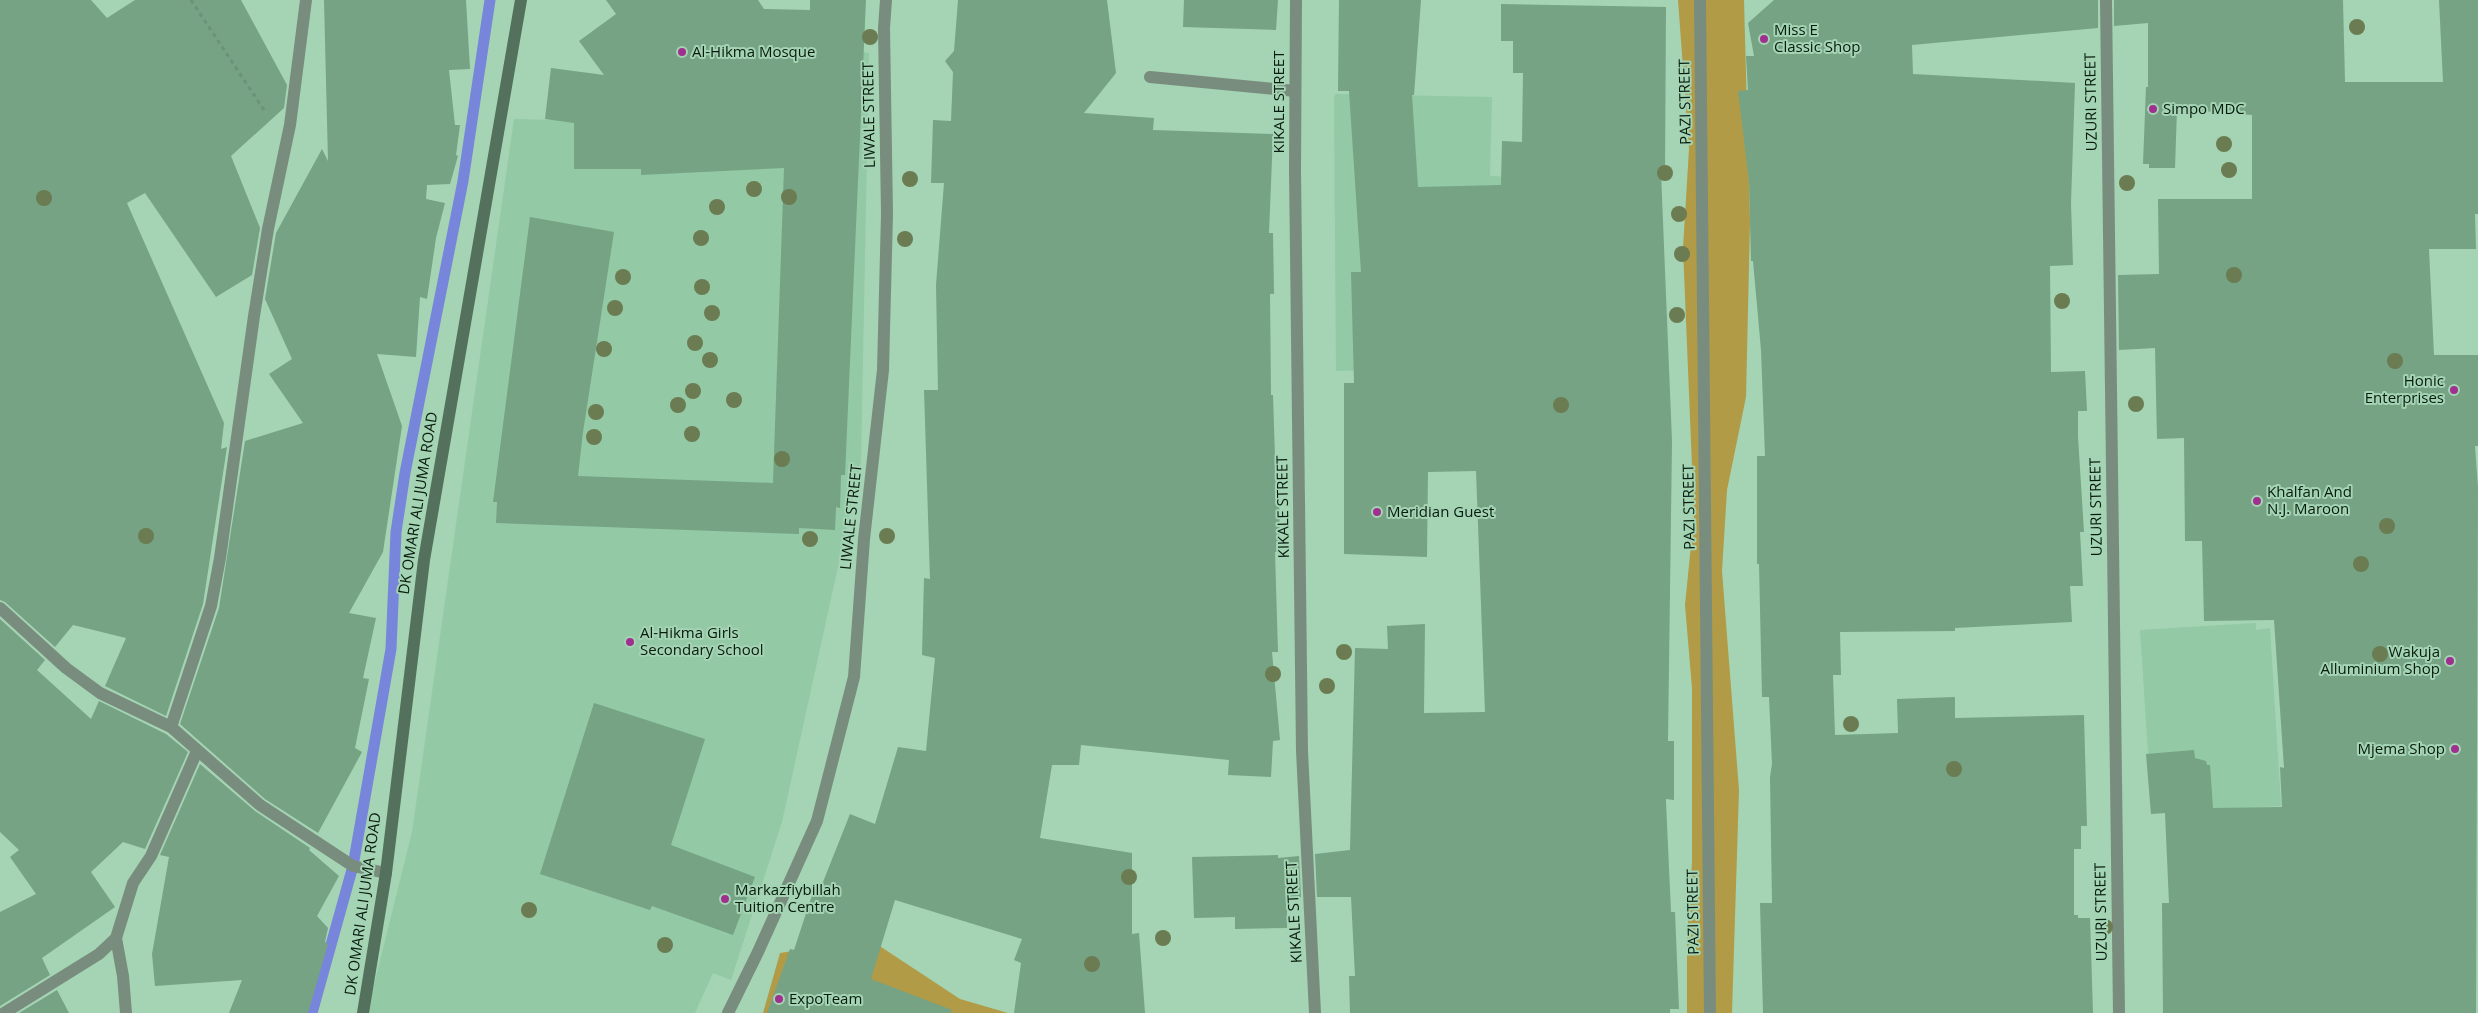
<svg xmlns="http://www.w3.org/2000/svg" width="2478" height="1013" font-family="'Open Sans',sans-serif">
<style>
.built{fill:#93c9a5}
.green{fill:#b19b46}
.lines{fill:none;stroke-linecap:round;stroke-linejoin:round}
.stream{stroke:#7786db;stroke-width:11}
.building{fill:#75a384}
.path{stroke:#6c9278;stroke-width:3;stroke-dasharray:4 4;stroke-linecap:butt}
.lane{stroke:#798d7f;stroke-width:12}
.street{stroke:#798d7f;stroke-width:12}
.secondary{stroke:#54715d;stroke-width:12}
.tree{fill:#6b7b52}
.poi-dot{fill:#a0308f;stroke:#a4d4b3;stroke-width:2}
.labels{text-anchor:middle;stroke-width:4;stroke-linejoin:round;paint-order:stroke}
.poi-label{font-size:15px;fill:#081b0f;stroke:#a4d4b3;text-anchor:start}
.street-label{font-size:15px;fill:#081b0f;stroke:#a4d4b3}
</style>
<rect width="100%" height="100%" fill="#a4d4b3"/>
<path class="built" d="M836 49 869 53 861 462 782 822 731 980 713 973 695 1013H367L412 832 514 119 642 122Z
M1336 94 1492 97 1490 176 1540 178 1509 366 1336 371 1334 97Z
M2256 623V630L2270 628 2281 806 2152 813 2140 630Z"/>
<path class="green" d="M1678 0H1744L1750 222 1746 397 1727 490 1722 571 1739 790 1732 1013H1687V938L1692 863V688L1685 605 1694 515 1683 248 1689 149Z
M869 939 960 999 1008 1013H763L780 953Z"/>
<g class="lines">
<path class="stream" d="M312 1013 353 866 391 649 396 532 405 473 463 181 490 0"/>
</g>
<path class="building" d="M0 0H91L107 18 135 0H241L287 85 284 108 231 156 260 228 252 275 216 297 145 193 127 203 224 423 221 449 227 447 203 604 166 716 105 686 126 638 73 625 55 647 5 602 0 600Z
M324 0H466L470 69 449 70 455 125H460L456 155 458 156 450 184 427 185 426 199 445 203 436 238 427 299 420 297 416 357 377 354 402 426 383 552 349 613 376 618 363 678 369 679 355 748 362 752 318 833 265 799 180 724 219 608 245 441 303 423 269 374 292 359 265 299 276 233 322 149 328 161Z
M606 0H758L764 9 810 10V0H866L845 475H841L840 508 836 507 835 530 799 528V534L496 523 497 502H493L530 217 614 232 583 432 578 476 773 483 784 168 641 175V169H574V123L545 119 551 68 604 75 579 41 616 14Z
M958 0H1107L1116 73 1084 113 1154 118 1153 130 1273 134 1269 233H1273L1274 294H1270L1271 395H1273L1276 488H1279L1280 552H1275L1278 652H1272L1280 740 1273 741 1271 777 1228 775 1229 760 1081 745 1079 765H1052L1040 838 1132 853V934L1139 933 1145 1013H1014L1021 963 1014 960 1022 939 895 900 871 979 952 1010 951 1013H767L790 949 794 950 815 886 821 887 850 814 875 824 898 747 926 751 935 658 922 655 924 578 930 579 924 390H938L936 285 944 183H931L933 120 951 121 953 72 945 61 954 51Z
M1184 0H1278L1276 30 1183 27Z
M1339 0H1421L1414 95H1412L1418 187 1501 185 1502 141 1522 142 1523 73H1513V41H1501V4L1666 7 1665 173H1661L1672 441 1668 741H1674V800L1666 799V802L1671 912H1675L1679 1009H1670V1013H1350L1349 976H1355L1351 897H1317L1315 854 1350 850 1355 648 1388 649 1387 626 1425 624 1424 713 1485 712 1476 471 1428 472 1427 557 1344 554V383H1354L1351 272H1361L1349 91H1338Z
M1774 0H2098V28L1912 45 1913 74 2075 83 2071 203 2073 265 2050 266 2051 372 2085 371 2087 411H2078V437L2084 532H2080L2083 586H2070L2072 622 1955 628V631L1840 632 1841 675H1833L1835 735 1898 733 1897 699 1955 697V718L2084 715 2087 826H2081V849H2074V915H2078V918H2090L2093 1013H1763L1760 903H1772L1770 777 1772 764 1769 697H1762L1759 564H1757V456H1765L1761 350 1753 261H1751L1749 182 1738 91 1748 90 1746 56H1754L1748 23Z
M2114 0H2343L2345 82H2443L2439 0H2478V214H2475L2476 249H2429L2434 355H2478V446H2475L2478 488 2476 1013H2163L2162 903H2169L2165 813 2151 814 2146 754 2194 750 2195 758 2206 761 2207 765H2210L2213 808 2282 807 2280 767 2284 768 2274 620 2204 621 2202 541H2185L2184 438 2157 439 2155 348 2119 350 2118 275 2159 274 2158 199H2252V115L2177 109 2175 168H2149V164H2143L2146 87H2148V23L2114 26Z
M0 619 45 660 37 670 91 719 99 701 166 734 188 752 145 849 123 842 91 872 115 907 42 958 50 975 0 1006V912L36 894 10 857 19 850 0 832Z
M594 703 705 739 671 845 755 877 733 935 652 906 650 910 540 874Z
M200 764 255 811 310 848 309 850 339 876 317 916 328 928 325 942 328 944 308 1013H229L242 980 155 986 152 954 169 857 160 855Z
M1278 855V858L1299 856 1301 897H1287V928L1235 929V917L1194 918 1192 857Z
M57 990 69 1013H19Z"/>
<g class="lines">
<path class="path" d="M191 0 264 110"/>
<path class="lane" d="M1150 77 1295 91"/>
<path class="street" d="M1296 0 1295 170 1302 751 1315 1013
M1700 0 1710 1013
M2106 0 2119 1013
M0 608 66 668 100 693 171 727 260 805 353 866 386 873
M171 727 211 606 220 558 254 316 268 229 290 125 306 0
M116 938 123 976 126 1013
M4 1013 99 954 116 938 133 883 151 856 197 751
M728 1013 758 952 817 821 854 677 864 539 883 370 887 214 884 28 886 0"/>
<path class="secondary" d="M363 1013 386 873 424 560 521 0"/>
</g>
<g class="tree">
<circle cx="2357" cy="27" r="8"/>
<circle cx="870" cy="37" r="8"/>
<circle cx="2224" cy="144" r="8"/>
<circle cx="2229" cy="170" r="8"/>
<circle cx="1665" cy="173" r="8"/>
<circle cx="910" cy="179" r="8"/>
<circle cx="2127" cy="183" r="8"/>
<circle cx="754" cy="189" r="8"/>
<circle cx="789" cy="197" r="8"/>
<circle cx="44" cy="198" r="8"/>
<circle cx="717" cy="207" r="8"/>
<circle cx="1679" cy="214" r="8"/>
<circle cx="701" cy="238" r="8"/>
<circle cx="905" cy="239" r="8"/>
<circle cx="1682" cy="254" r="8"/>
<circle cx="2234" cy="275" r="8"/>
<circle cx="623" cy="277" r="8"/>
<circle cx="702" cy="287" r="8"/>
<circle cx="2062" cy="301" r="8"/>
<circle cx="615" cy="308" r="8"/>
<circle cx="712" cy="313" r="8"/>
<circle cx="1677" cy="315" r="8"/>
<circle cx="695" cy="343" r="8"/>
<circle cx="604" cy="349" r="8"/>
<circle cx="710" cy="360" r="8"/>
<circle cx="2395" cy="361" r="8"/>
<circle cx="693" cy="391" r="8"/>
<circle cx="734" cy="400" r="8"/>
<circle cx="2136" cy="404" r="8"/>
<circle cx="678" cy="405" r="8"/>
<circle cx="1561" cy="405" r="8"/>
<circle cx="596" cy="412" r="8"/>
<circle cx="692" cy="434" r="8"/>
<circle cx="594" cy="437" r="8"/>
<circle cx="782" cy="459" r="8"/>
<circle cx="2387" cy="526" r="8"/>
<circle cx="146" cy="536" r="8"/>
<circle cx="887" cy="536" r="8"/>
<circle cx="810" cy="539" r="8"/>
<circle cx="2361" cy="564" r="8"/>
<circle cx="1344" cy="652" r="8"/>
<circle cx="2380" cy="654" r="8"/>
<circle cx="1273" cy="674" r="8"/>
<circle cx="1327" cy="686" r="8"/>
<circle cx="1851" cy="724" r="8"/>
<circle cx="1954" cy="769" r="8"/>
<circle cx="1129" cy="877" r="8"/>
<circle cx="529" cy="910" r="8"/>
<circle cx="2105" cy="927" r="8"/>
<circle cx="1163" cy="938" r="8"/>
<circle cx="665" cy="945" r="8"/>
<circle cx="1092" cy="964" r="8"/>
</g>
<g class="poi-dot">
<circle cx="1764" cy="39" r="5"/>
<circle cx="682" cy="52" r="5"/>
<circle cx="2153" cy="109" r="5"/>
<circle cx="2454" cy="390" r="5"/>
<circle cx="2257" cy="501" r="5"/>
<circle cx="1377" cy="512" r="5"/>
<circle cx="630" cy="642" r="5"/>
<circle cx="2450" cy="661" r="5"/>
<circle cx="2455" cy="749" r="5"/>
<circle cx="725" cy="899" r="5"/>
<circle cx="779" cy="999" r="5"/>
</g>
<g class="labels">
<g class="poi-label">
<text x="1774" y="35">Miss E<tspan x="1774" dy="17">Classic Shop</tspan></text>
<text x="692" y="57">Al-Hikma Mosque</text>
<text x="2163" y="114">Simpo MDC</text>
<text x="2444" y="386" text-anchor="end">Honic<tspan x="2444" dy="17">Enterprises</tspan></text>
<text x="2267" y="497">Khalfan And<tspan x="2267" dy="17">N.J. Maroon</tspan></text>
<text x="1387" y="517">Meridian Guest</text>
<text x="640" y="638">Al-Hikma Girls<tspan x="640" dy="17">Secondary School</tspan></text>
<text x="2440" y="657" text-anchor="end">Wakuja<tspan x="2440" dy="17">Alluminium Shop</tspan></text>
<text x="2445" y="754" text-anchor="end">Mjema Shop</text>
<text x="735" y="895">Markazfiybillah<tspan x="735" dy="17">Tuition Centre</tspan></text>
<text x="789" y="1004">ExpoTeam</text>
</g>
<g class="street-label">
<text transform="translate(1279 102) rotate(-90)" y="5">KIKALE STREET</text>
<text transform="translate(1685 102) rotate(-91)" y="5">PAZI STREET</text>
<text transform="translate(2091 102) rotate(-91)" y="5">UZURI STREET</text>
<text transform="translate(869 115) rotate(-91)" y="5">LIWALE STREET</text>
<text transform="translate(418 503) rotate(-81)" y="5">DK OMARI ALI JUMA ROAD</text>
<text transform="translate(1283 507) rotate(-91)" y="5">KIKALE STREET</text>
<text transform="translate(1689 507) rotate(-91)" y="5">PAZI STREET</text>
<text transform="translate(2096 507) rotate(-91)" y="5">UZURI STREET</text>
<text transform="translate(851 517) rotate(-84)" y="5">LIWALE STREET</text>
<text transform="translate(363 904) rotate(-82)" y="5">DK OMARI ALI JUMA ROAD</text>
<text transform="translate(1294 912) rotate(-93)" y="5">KIKALE STREET</text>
<text transform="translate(1693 912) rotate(-91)" y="5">PAZI STREET</text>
<text transform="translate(2101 912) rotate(-91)" y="5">UZURI STREET</text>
</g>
</g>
</svg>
